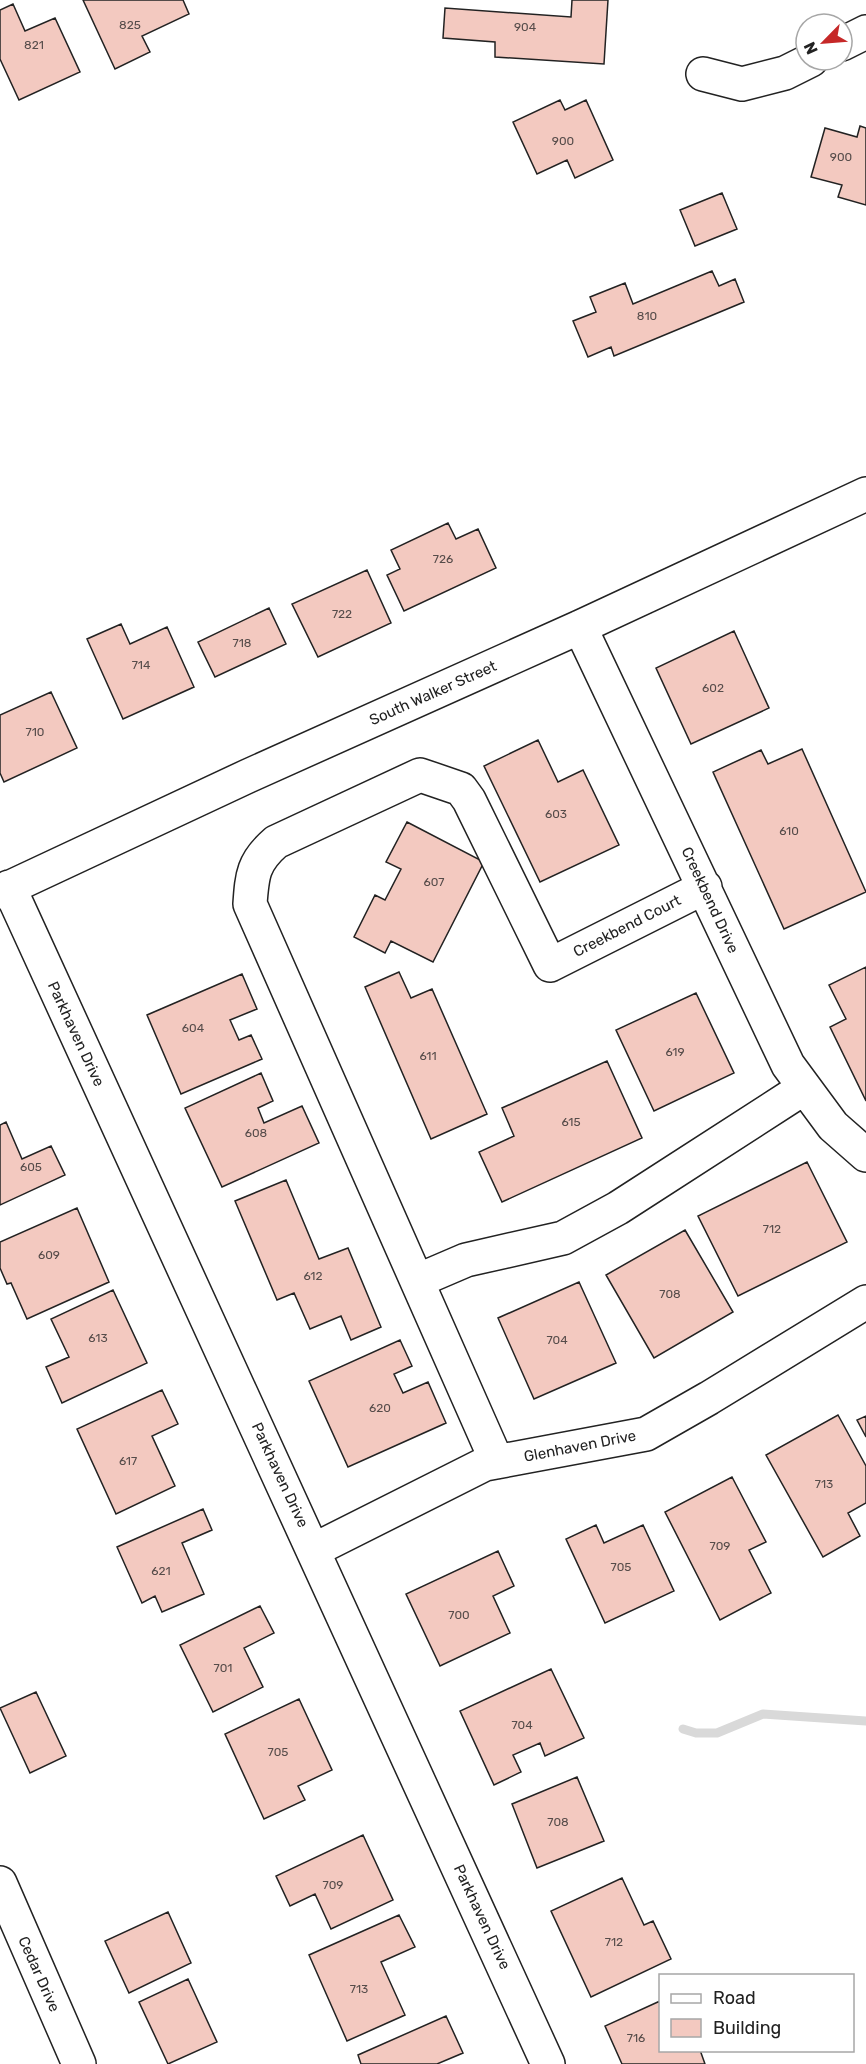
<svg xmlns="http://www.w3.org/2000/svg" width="866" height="2064" font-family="Rubik,sans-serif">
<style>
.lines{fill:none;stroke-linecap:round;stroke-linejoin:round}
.stream{stroke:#d9d9d9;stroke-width:9}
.building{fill:#f3c9c0;stroke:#222;stroke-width:1.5}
.minor-casing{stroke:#222;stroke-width:36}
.minor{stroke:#fff;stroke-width:33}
.labels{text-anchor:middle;stroke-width:4.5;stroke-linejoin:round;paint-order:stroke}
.number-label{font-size:12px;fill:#564c4a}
.street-label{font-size:15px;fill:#222;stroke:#fff}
</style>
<rect width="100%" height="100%" fill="#fff"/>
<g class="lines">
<path class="stream" d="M683 1729 696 1733H717L763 1714 866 1721"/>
</g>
<path class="building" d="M83 0H183L189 14 142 36 150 52 115 69Z
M572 0H608L604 64 495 57V42L443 38 445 8 571 17Z
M13 4 25 31 55 18 80 72 19 100 0 59V10Z
M560 100 565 110 586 100 613 160 575 178 567 160 537 174 513 122Z
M860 126 866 128V205L838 197 842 185 811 177 825 128 857 137Z
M722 193 737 229 695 246 680 210Z
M712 271 719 286 735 279 744 302 614 356 611 347 588 357 573 321 596 312 590 297 625 283 633 304Z
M448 523 456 539 478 529 496 568 404 611 387 575 400 569 391 550Z
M367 570 391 623 318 657 292 604Z
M269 608 286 644 215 677 198 642Z
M121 624 130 644 167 627 194 687 123 719 87 639Z
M734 631 769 708 691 744 656 668Z
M51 692 77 748 4 782 0 773V715Z
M538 740 558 782 583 770 619 845 540 882 484 766Z
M802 749 866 892 784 929 713 772 761 750 768 764Z
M407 822 484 862 433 962 391 941 385 953 354 937 375 895 385 900 401 869 386 862Z
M866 967V1101L830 1027 846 1019 829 985Z
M399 972 411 998 432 989 487 1114 431 1139 365 987Z
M242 974 257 1009 230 1020 239 1040 251 1035 262 1059 181 1094 147 1015Z
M696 993 734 1073 654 1111 616 1030Z
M607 1061 642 1138 502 1202 479 1152 514 1136 502 1108Z
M261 1073 273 1101 258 1108 264 1123 302 1106 319 1143 222 1187 185 1108Z
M6 1122 22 1159 51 1146 65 1175 0 1205V1125Z
M807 1162 847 1242 738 1296 698 1216Z
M286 1180 319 1259 348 1248 381 1327 351 1340 341 1316 310 1329 294 1293 277 1300 235 1201Z
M77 1208 109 1282 27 1319 11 1283 7 1284 0 1268V1242Z
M685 1230 733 1312 654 1358 606 1275Z
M579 1282 616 1363 534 1399 498 1318Z
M113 1290 147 1363 62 1403 46 1367 69 1357 51 1319Z
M400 1340 412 1366 394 1374 403 1393 428 1382 446 1423 348 1467 309 1381Z
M162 1390 178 1424 152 1436 175 1486 116 1514 77 1429Z
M838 1415 866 1466V1503L848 1513 860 1536 823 1557 766 1455Z
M866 1416V1437L857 1420Z
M732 1477 766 1542 749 1550 771 1593 720 1620 665 1512Z
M203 1509 212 1530 182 1543 204 1594 162 1612 155 1596 142 1603 117 1547Z
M596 1525 604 1543 643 1525 674 1591 605 1623 566 1539Z
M498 1551 514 1586 493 1596 510 1633 440 1666 406 1594Z
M260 1606 274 1633 244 1648 263 1687 213 1712 180 1645Z
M551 1669 584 1738 545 1756 540 1743 513 1755 521 1772 494 1785 460 1711Z
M36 1692 66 1756 30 1773 0 1708Z
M299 1699 332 1770 298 1786 305 1800 264 1819 225 1734Z
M577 1777 604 1841 537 1868 512 1804Z
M363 1835 393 1900 331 1929 315 1894 290 1906 276 1876Z
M622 1878 644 1925 653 1921 671 1959 591 1997 551 1911Z
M168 1912 191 1963 129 1993 105 1941Z
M399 1915 415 1947 381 1962 405 2015 347 2041 309 1955Z
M188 1979 217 2042 168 2064 139 2002Z
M660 2001V2050H700L705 2064H622L605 2026Z
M446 2016 463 2053 437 2064H361L358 2055Z"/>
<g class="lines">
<defs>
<path id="minor" d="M842 44 866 32
M703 74 742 84 785 73 811 60
M580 627 788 1065 833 1126 866 1155
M9 887 548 2064
M0 892 248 776 580 627 866 494
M417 1281 466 1260 563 1238 618 1208 804 1088
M497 1462 250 904C252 875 253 862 276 842L420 775 461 789 469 800 550 965 705 887
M314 1550 485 1464 646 1434 709 1398 866 1302
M0 1883 79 2064"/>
</defs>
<use href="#minor" class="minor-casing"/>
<use href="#minor" class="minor"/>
</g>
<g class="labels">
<g class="number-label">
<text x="130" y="29">825</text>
<text x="525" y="31">904</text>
<text x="34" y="49">821</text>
<text x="563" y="145">900</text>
<text x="841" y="161">900</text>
<text x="647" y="320">810</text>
<text x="443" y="563">726</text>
<text x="342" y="618">722</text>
<text x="242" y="647">718</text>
<text x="141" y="669">714</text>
<text x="713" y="692">602</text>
<text x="35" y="736">710</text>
<text x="556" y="818">603</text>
<text x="789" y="835">610</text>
<text x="434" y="886">607</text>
<text x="193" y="1032">604</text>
<text x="675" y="1056">619</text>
<text x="428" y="1060">611</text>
<text x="571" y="1126">615</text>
<text x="256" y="1137">608</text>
<text x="31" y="1171">605</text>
<text x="772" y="1233">712</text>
<text x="49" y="1259">609</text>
<text x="313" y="1280">612</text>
<text x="670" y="1298">708</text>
<text x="98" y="1342">613</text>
<text x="557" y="1344">704</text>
<text x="380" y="1412">620</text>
<text x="128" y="1465">617</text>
<text x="824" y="1488">713</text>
<text x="720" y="1550">709</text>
<text x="621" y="1571">705</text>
<text x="161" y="1575">621</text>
<text x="459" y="1619">700</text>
<text x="223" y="1672">701</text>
<text x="522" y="1729">704</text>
<text x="278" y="1756">705</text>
<text x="558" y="1826">708</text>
<text x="333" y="1889">709</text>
<text x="614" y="1946">712</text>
<text x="359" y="1993">713</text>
<text x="636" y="2042">716</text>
</g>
<g class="street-label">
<text transform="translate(433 693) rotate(-24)" y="5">South Walker Street</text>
<text transform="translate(710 900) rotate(65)" y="5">Creekbend Drive</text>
<text transform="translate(627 926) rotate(-27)" y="5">Creekbend Court</text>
<text transform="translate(76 1034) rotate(65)" y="5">Parkhaven Drive</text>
<text transform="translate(580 1446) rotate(-11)" y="5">Glenhaven Drive</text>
<text transform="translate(280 1475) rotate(65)" y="5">Parkhaven Drive</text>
<text transform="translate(482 1917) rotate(65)" y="5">Parkhaven Drive</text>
<text transform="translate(39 1974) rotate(66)" y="5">Cedar Drive</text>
</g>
</g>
<rect x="659" y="1974" width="195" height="78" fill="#ffffff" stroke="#a7a7a7" stroke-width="1.5"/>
<rect x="671" y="1994" width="30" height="9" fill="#ffffff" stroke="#a7a7a7" stroke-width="1.5"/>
<text x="713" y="2004" font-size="18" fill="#222222">Road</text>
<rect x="671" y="2019" width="30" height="18" fill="#f3c9c0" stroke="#a7a7a7" stroke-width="1.5"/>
<text x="713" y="2034" font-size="18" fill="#222222">Building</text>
<g transform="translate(824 42) rotate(245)"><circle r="28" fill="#ffffff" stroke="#a7a7a7" stroke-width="1.5"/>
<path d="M0-4.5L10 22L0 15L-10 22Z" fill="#c62828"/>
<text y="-9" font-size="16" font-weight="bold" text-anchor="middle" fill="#222222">N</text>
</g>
</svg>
